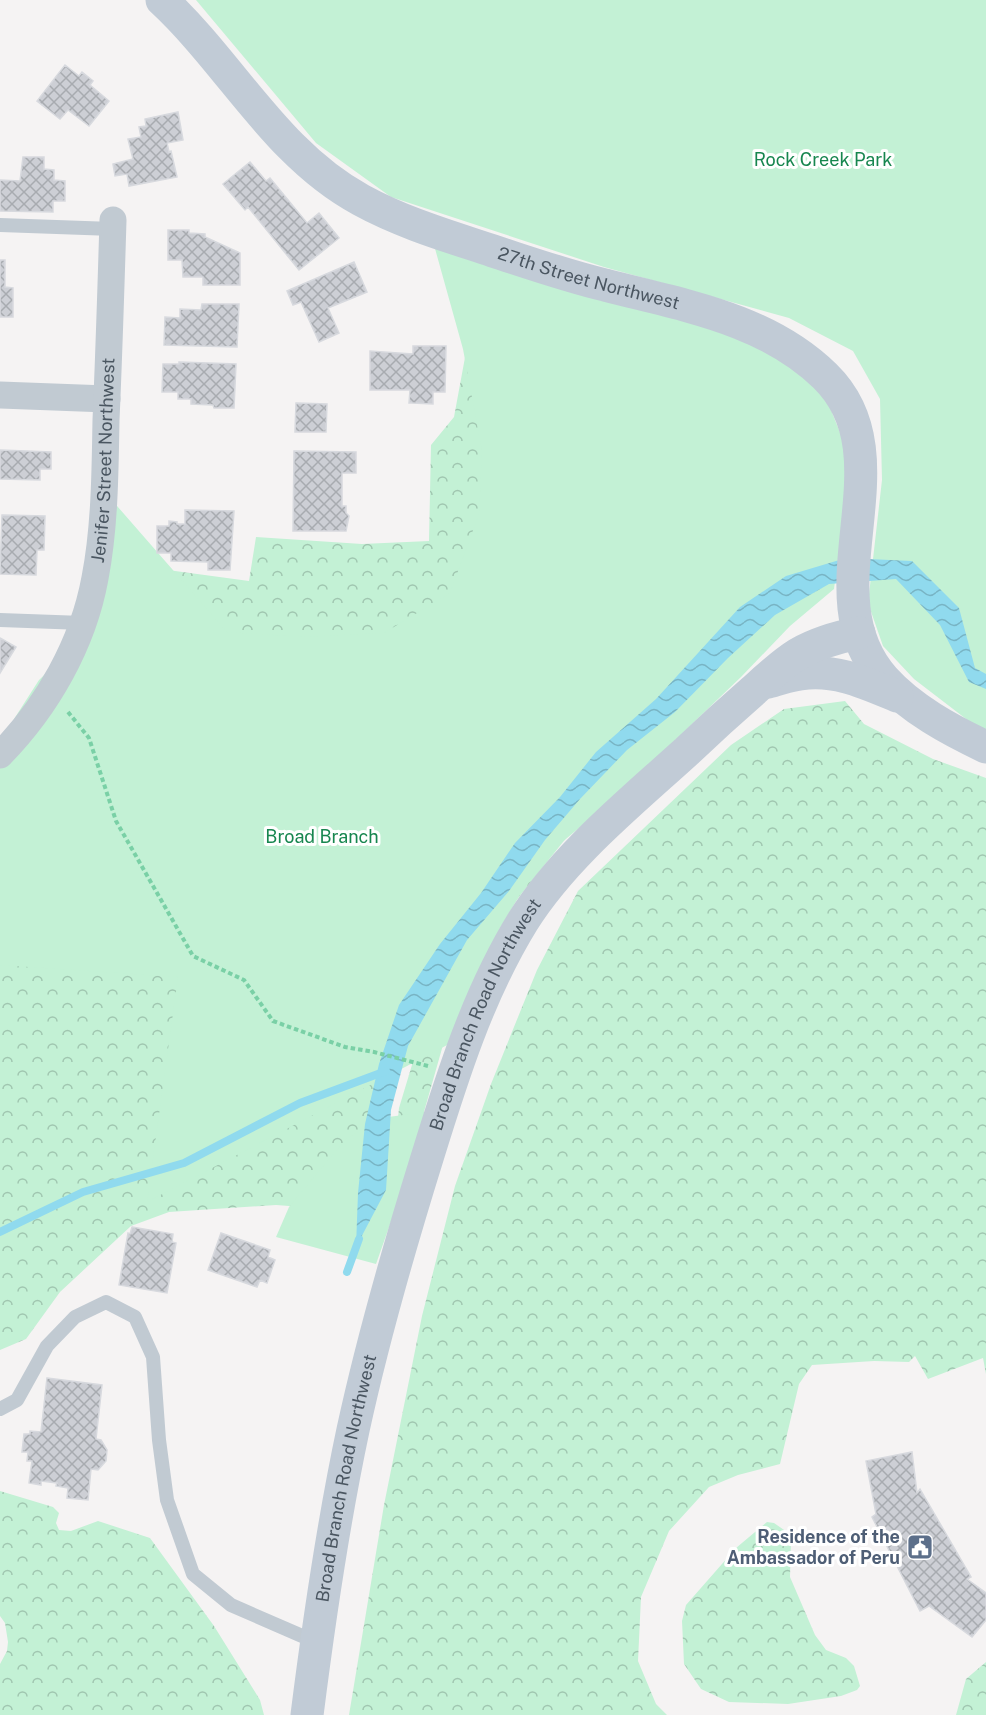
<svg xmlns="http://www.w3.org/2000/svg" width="986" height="1715" font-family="'Public Sans',sans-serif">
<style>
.forest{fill:url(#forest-crowns)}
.park{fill:#c3f1d5}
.water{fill:url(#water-waves)}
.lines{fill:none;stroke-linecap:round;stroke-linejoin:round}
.stream{stroke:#90daee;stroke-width:8}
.building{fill:url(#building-cross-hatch);stroke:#d7d9de;stroke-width:1.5}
.path{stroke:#7ad0a6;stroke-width:4;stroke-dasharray:4.5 3;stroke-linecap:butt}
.lane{stroke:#c1cad2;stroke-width:14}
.street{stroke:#c1cad2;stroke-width:27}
.secondary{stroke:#c1cbd6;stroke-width:33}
.labels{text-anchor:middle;stroke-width:6;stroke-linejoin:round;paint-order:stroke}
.park-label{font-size:18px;fill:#17864f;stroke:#fff}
.street-label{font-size:18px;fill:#4a5661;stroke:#fff}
.service-label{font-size:18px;font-weight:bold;fill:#4e5e75;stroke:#fff;text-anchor:end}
</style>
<defs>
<pattern id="forest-crowns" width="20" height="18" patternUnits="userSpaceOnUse" patternTransform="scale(1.5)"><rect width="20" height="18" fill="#c3f1d5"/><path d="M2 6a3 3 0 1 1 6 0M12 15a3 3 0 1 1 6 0" fill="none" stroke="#a0c6b0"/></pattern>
<pattern id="water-waves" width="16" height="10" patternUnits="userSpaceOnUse" patternTransform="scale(1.5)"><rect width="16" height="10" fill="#90daee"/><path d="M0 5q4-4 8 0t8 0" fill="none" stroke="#78b4c4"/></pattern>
<pattern id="building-cross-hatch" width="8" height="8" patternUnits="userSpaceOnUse" patternTransform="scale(1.5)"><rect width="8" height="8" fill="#cdcfd5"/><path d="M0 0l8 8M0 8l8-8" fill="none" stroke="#a8abb0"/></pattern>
</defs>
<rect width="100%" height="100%" fill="#f5f3f3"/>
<path class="forest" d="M508 288 432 950 355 1211 276 1205 169 1212 131 1226 60 1292 26 1339 0 1350V779L116 563 249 581 256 537 362 544 429 541 431 445 454 417 466 352Z
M845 701 864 724 933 759 986 778V1374L983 1358 928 1379 915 1356 909 1362 874 1361 812 1365 799 1384 780 1464 738 1475 709 1487 669 1531 641 1597 638 1661 656 1704 667 1715H349L384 1505 422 1316 455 1186 491 1084 537 970 578 891 731 745 784 709Z
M571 832 506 913 443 1045 398 1203 395 1146 399 1108 418 1045 526 868Z
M0 1491 53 1507 59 1513 56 1523 59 1530 71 1531 98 1521 150 1538 214 1626 260 1700 264 1715H0V1664L7 1651 8 1642 5 1623 0 1616Z
M767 1522 774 1523 787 1532 791 1540 790 1577 815 1635 826 1650 846 1658 854 1666 860 1686 857 1690 841 1696 788 1704 729 1702 701 1689 684 1664 682 1621 686 1605 736 1548Z
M986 1662V1715H956L966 1679Z"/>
<path class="park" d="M196 0H986V730L970 722 914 679 883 646 868 603 882 480 880 399 853 351 789 318 604 267 391 197 316 143Z
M434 245 687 310 819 380 851 460 834 589 790 626 741 677 618 795 541 860 500 928 451 1043 147 1202 178 977 0 965V736L7 730 39 680 65 655 80 618 97 483 227 632 304 637 384 633 450 593 479 514 482 451 463 349Z
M427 1112 422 1134 376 1264 276 1237 289 1207 346 1139 380 1118Z"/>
<path class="water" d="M846 558 912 561 959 608 975 668 986 674V689L969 682 940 625 896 579 829 584 775 615 728 658 675 712 627 750 580 799 545 840 509 891 467 940 408 1046 391 1110 386 1190 356 1247 358 1193 365 1124 379 1064 399 1005 440 944 481 893 515 843 560 797 596 752 656 699 740 607 786 576Z"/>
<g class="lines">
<path class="stream" d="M0 1232 83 1192 184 1163 300 1103 386 1071
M347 1272 359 1239"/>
</g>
<path class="building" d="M65 65 79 76 82 72 93 81 90 85 109 101 89 126 68 110 60 119 37 101Z
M178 112 183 140 167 143 169 152 171 151 177 177 129 186 127 174 115 176 113 164 133 159 128 139 141 137 139 127 146 126 145 119Z
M23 157H44V169L54 170V180L65 181V201H53V212L0 211V180L20 181Z
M250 162 266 181 270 178 307 223 319 213 339 238 299 270 248 207 245 210 223 184Z
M168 230H189V233L205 234V237L240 253V285H203V277H183L182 260H168Z
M0 260H5V287L13 288V317H0Z
M354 262 367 292 328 308 339 333 319 342 301 302 293 305 287 291Z
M202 304H239L237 347 164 345 165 317 180 318V309L201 310Z
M413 346H446L445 392H433V404L412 403H409L410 390H370V351L413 354Z
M179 362 236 364 234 408H214L213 405 191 404V399H178V392H162L163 364H179Z
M296 403 327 404 326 432H295Z
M0 450 51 452V469H40V480L0 479Z
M294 451 356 452V473H342V506H346V513L349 516 346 531H293Z
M185 510 234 511 230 570H208V562L171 561V553H157V526H169V521L177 522V524H185Z
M2 515 45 516 44 550H37L36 575 0 574Z
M0 638 16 647 0 673Z
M132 1227 173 1234 172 1242 176 1243 167 1293 119 1285 128 1233 130 1234Z
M221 1233 270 1250 268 1257 275 1260 267 1283 260 1280 257 1287 208 1270Z
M47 1378 102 1385 96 1439 101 1440 107 1450 106 1461 98 1470 91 1469 88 1500 67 1498 68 1488 56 1486 57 1483 41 1481V1485L29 1483 32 1461H27L28 1452H22L24 1434H30V1431L41 1432Z
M912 1452 917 1493 920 1489 971 1577 967 1579 986 1593V1620L972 1637 929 1606 920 1611 872 1517 876 1514 866 1461Z"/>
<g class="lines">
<path class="path" d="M68 712 89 738 116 821 193 956 244 980 273 1021 345 1047 374 1052 428 1066"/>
<path class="lane" d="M0 225 113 229
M0 620 83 623
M0 1409 17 1400 47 1346 75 1317 106 1302 135 1317 153 1357 159 1440 167 1500 193 1574 231 1605 316 1642"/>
<g class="street">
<path d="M0 395 107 399"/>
<path id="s1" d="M0 755C47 707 83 644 95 578 105 526 105 472 106 420 109 353 111 287 113 220"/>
</g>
<g class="secondary">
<path id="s2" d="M162 0C231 64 276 154 361 200 403 223 448 236 493 251 530 263 567 276 605 285 681 305 766 318 825 376 910 459 806 592 884 679 911 709 950 730 986 747"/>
<path d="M768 682C778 680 789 675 800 674 834 668 866 683 897 696"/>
<path id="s3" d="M307 1715C319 1620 333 1524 353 1430 373 1338 399 1248 427 1158 452 1077 478 994 523 921 564 856 631 802 687 751 709 730 731 710 754 690 768 677 782 664 798 654 817 643 838 637 859 633"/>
</g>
</g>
<defs>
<symbol id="civic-square" viewBox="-11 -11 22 22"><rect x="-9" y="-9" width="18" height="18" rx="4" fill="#5c6f8a" stroke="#fff"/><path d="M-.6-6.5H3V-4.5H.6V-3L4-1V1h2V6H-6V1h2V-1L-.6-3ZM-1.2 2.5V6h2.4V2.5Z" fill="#fff"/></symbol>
</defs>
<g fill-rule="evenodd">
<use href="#civic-square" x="905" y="1532" width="30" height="30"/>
</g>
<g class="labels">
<g class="park-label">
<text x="823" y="166">Rock Creek Park</text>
<text x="322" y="843">Broad Branch</text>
</g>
<g class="street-label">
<text dy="6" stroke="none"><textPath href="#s2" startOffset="525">27th Street Northwest</textPath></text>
<text dy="6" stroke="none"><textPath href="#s1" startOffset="322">Jenifer Street Northwest</textPath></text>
<text dy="6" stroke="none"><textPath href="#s3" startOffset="726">Broad Branch Road Northwest</textPath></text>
<text dy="6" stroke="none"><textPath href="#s3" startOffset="240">Broad Branch Road Northwest</textPath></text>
</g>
<g class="service-label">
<text x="900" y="1543">Residence of the<tspan x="900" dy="21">Ambassador of Peru</tspan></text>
</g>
</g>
</svg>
